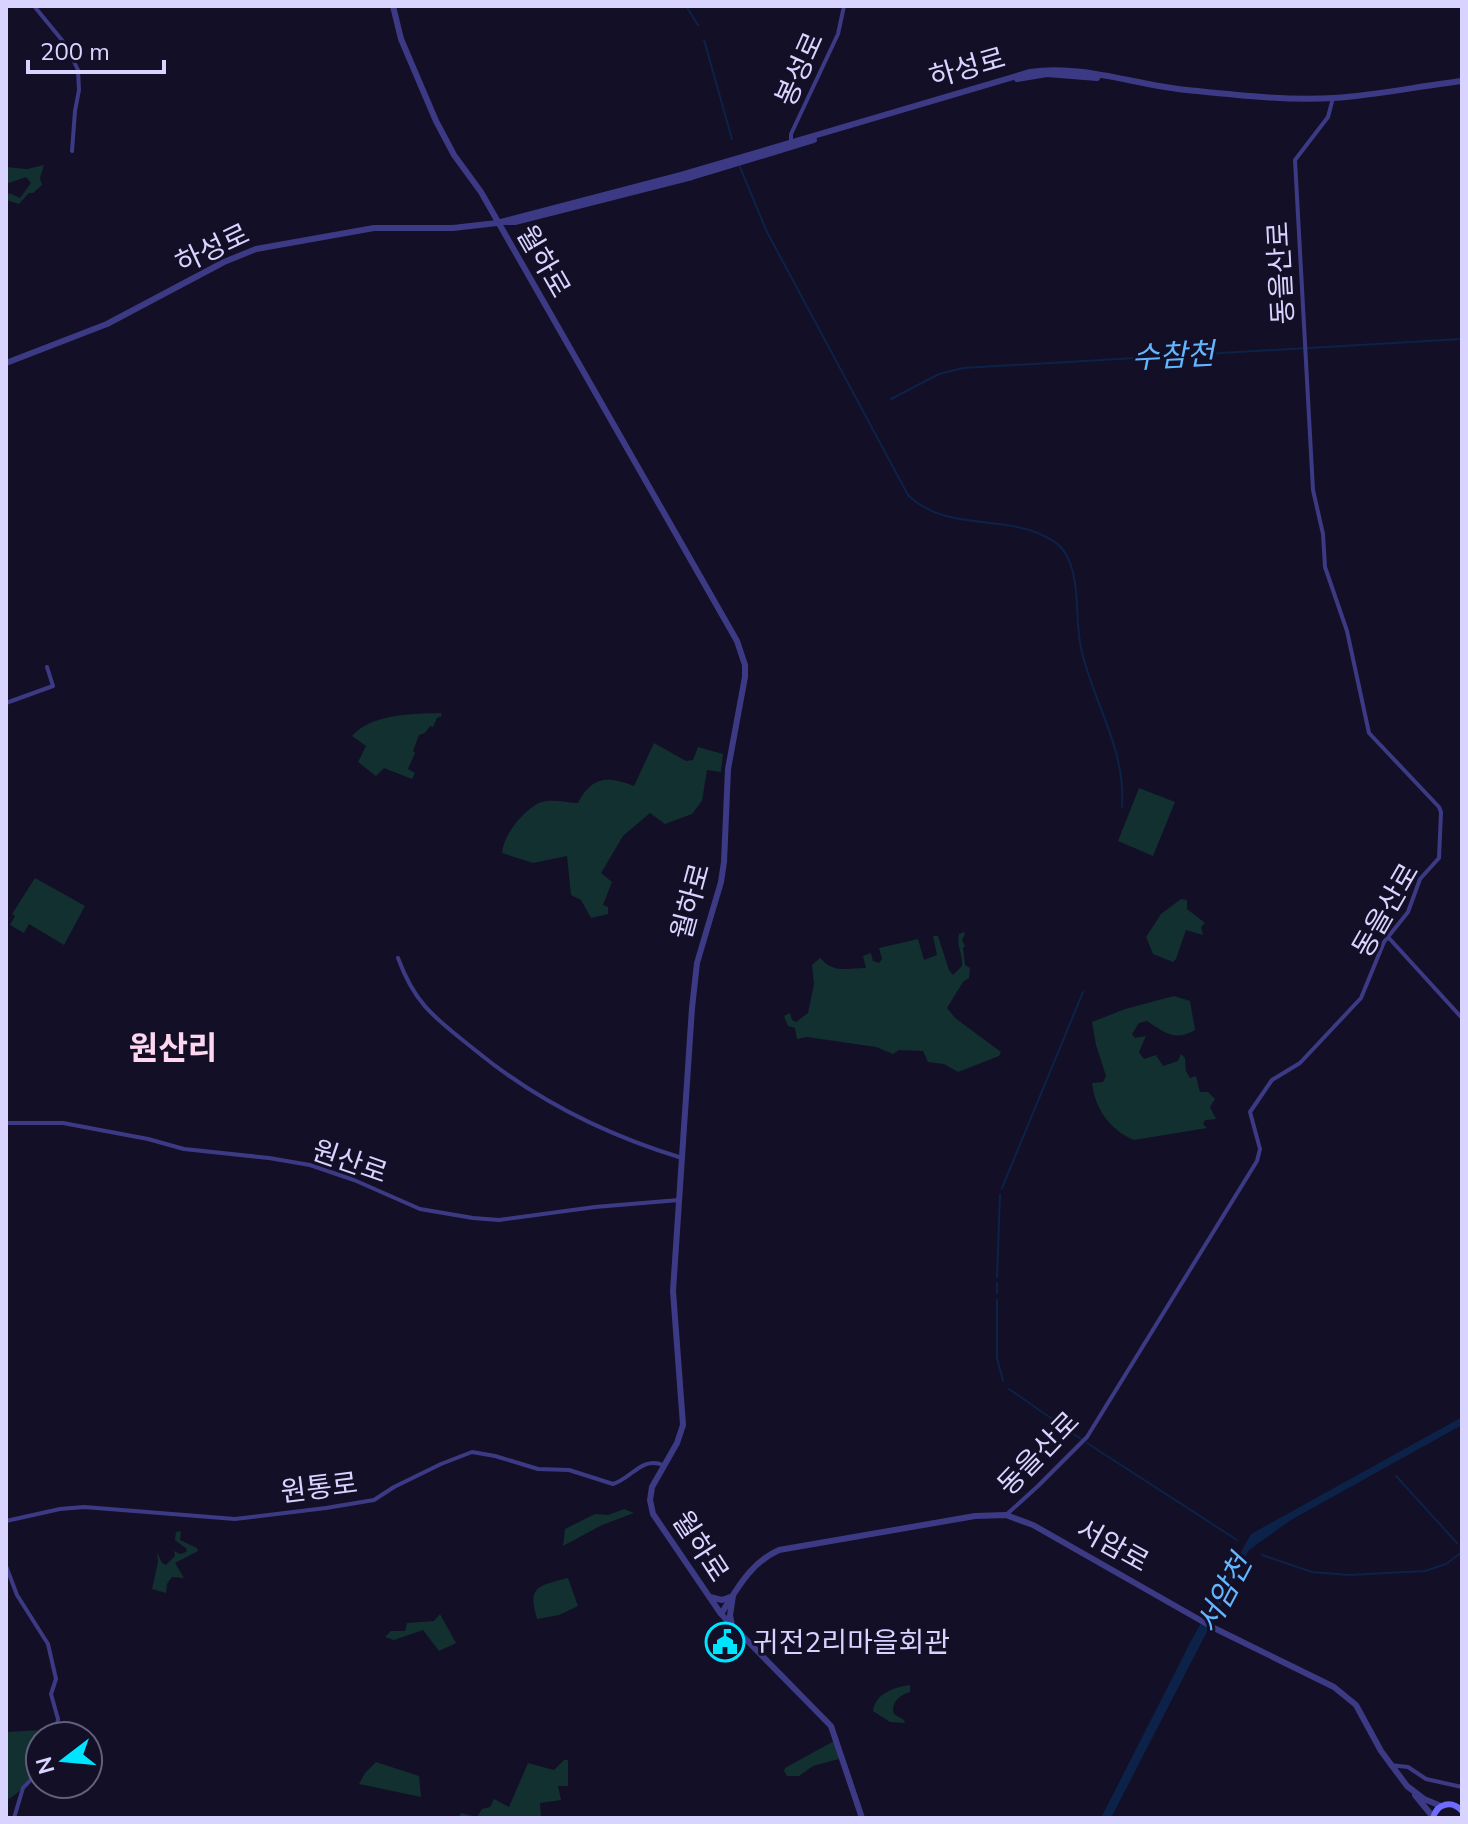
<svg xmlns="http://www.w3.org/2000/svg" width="1468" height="1824" font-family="'Nunito Sans','Noto Sans KR',sans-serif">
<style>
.green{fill:#12302f}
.water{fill:#0c2248}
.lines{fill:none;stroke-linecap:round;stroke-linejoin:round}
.stream{stroke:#0c2248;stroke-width:2}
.minor{stroke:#3d3a85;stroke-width:4}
.tertiary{stroke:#3d3a85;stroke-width:6}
.secondary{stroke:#6f6bff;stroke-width:6}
.labels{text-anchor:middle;stroke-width:6;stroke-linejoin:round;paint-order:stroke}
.street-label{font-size:28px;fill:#d9d4ff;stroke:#130f26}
.poi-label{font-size:28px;fill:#d9d4ff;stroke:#130f26;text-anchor:start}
.water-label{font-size:30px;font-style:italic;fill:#62b6ff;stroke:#130f26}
.quarter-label{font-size:32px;font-weight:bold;fill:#ffd6f0;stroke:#130f26}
</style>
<rect width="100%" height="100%" fill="#130f26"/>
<path class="green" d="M44 165 40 178 42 185 33 193H29L19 204 6 200 9 193 20 198 31 183 26 177 6 184V167L27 169Z
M441 713 442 716 437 718 433 727 430 726 425 733 419 735 413 751 415 753 408 769 415 773 412 779 384 768 376 776 358 762 366 746 352 736C372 713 414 714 441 713Z
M654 743 686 761 693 760 698 747 723 754 721 772 707 770 702 801 692 814 665 824 650 813 623 836 601 873 612 882 603 905 608 907V914L591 918 581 900 571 895 567 856 533 863 502 853C504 834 522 812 539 803 551 798 566 803 578 803 592 776 607 776 634 786Z
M1139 788 1175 802 1153 856 1118 841Z
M35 878 85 906 64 945 29 924 24 933 10 925 15 916 12 914Z
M1181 899 1187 900V909L1205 923 1201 927 1203 935 1186 930 1176 959 1173 962 1153 954 1146 937 1161 914Z
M964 932 965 934 962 940 965 946 963 948 965 965 970 968 969 978 963 982 947 1008 955 1018 1001 1052 999 1056 958 1072 944 1064 928 1062 923 1051 899 1050 893 1054 876 1047 807 1037 797 1039 795 1028 788 1026 784 1016 790 1013 792 1020 796 1022 808 1013 814 984 812 965 820 958C834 974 848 968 866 968L863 956 871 953 873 961 879 963 882 959 879 948 918 939 924 960 937 955 933 936H938L949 970 953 975 962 966C963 954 956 946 959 934Z
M1174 996 1190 1001 1195 1030C1174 1042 1164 1032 1147 1021L1139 1023 1132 1034 1135 1038 1146 1036 1139 1052 1144 1059 1156 1055 1163 1066 1178 1061 1181 1054 1185 1058 1186 1071 1190 1078 1196 1076 1200 1092H1208L1215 1099 1210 1107 1216 1119 1205 1120 1203 1124 1207 1128 1134 1140C1110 1130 1095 1109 1092 1083L1103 1082 1106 1076 1096 1045 1092 1022 1125 1009Z
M624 1509 634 1513 602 1525 563 1546 565 1529 595 1514 608 1515Z
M181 1531 180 1540 197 1548 198 1551 175 1563 184 1578 172 1577 167 1584 166 1593 152 1589 158 1562 157 1552 162 1563 166 1565 175 1556 174 1551 180 1554 186 1552 187 1549 175 1540 176 1532Z
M568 1578 578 1606 559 1615 537 1619C527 1586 538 1586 568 1578Z
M440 1614 456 1643 439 1651 423 1630 394 1640 385 1637 391 1631H405L407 1623 434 1621Z
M910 1685V1692C899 1695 890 1704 894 1714L904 1720 905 1723 890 1722 873 1711C875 1694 894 1687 910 1685Z
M44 1730 51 1732 53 1736H40V1768C28 1779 21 1794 6 1800V1732Z
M834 1741 839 1759 813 1766 799 1776H787L784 1771 785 1768Z
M564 1760H568V1786H558L561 1800 540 1803 541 1818H458L461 1813 477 1817 482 1809 490 1807 494 1799 509 1807 528 1763 554 1770Z
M376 1762 419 1776 421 1797 359 1784 365 1773Z"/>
<path class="water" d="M1462 1417V1425L1291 1520 1249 1550 1111 1818H1101L1192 1639 1251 1534Z"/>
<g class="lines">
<path class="stream" d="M686 6 698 25
M704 40 732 139
M740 167 767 232 908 495C945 532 1005 514 1046 537 1057 542 1066 551 1070 563 1080 590 1075 620 1081 648 1093 703 1126 748 1122 807
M891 399 939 374 963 368 1462 339
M1002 1188 1083 992
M997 1277 1000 1195
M997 1293V1283
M997 1300V1358L1003 1381
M1009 1389 1081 1439
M1087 1443 1237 1540
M1396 1476 1457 1543
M1460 1546 1462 1549
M1262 1555 1312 1572 1349 1575 1425 1571 1446 1564 1462 1552"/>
<path class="minor" d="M34 6 66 45 78 70 79 90 75 111 72 151
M791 144V134L838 34 844 6
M6 703 53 686 47 667
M1388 937 1462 1018
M398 958C416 1007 437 1019 475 1050 537 1101 606 1135 682 1158
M6 1123H63L148 1139 184 1149 269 1158 310 1165 354 1180 420 1209 473 1218 499 1220 595 1207 679 1200
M1006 1515 1038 1486 1087 1437 1257 1161 1260 1149 1250 1112 1272 1080 1300 1063 1361 998 1384 942 1408 912 1420 879 1439 858 1441 812 1439 807 1369 733 1347 631 1325 567 1323 534 1313 490 1295 160 1328 117 1333 98
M6 1521 60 1509 84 1507 235 1519 326 1508 374 1500 394 1487 441 1464 472 1452 495 1456 538 1469 569 1470 613 1484C632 1478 642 1456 663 1465
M6 1566 17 1595 48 1644 56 1679 51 1694 58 1719 55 1736
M1390 1765 1408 1767 1426 1779 1462 1787
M14 1818 23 1788 40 1770"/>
<path class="tertiary" d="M393 6 401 39 436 121 454 155 481 192 737 641 745 665V677L728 769 724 862 721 882 697 963 692 1008 673 1291 683 1425 677 1443 652 1487 650 1500 653 1514 721 1614 831 1726 862 1818
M1017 79 1047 74 1097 78
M505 222H515L692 177 814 140
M6 363 107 324 224 262 256 249 374 228H453L497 223 681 175 1030 72C1083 64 1134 85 1187 90 1235 95 1286 101 1334 98 1377 95 1420 86 1462 81
M710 1597 722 1600 733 1596 730 1615 732 1625
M721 1614C737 1589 750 1563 779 1550L975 1516 1006 1515 1033 1525 1214 1628 1334 1687 1356 1705 1381 1751 1407 1786 1424 1799 1441 1806
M1415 1795 1433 1817"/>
<path class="secondary" d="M1433 1818C1437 1803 1452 1800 1462 1811"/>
</g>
<defs>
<symbol id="civic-ring" viewBox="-11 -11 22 22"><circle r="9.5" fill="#130f26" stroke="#00e5ff" stroke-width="1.5"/><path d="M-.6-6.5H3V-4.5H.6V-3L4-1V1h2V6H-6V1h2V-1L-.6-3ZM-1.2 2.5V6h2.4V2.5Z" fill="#00e5ff"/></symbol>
</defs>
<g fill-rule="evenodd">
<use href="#civic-ring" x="703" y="1620" width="44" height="44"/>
</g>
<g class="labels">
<g class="street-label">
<text transform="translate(967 67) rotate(-16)" y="10">하성로</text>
<text transform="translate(799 69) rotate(-66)" y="10">봉성로</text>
<text transform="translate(212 248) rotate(-25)" y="10">하성로</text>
<text transform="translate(544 261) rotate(60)" y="10">월하로</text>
<text transform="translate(1280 273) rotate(-93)" y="10">동을산로</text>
<text transform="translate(690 901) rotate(-75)" y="10">월하로</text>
<text transform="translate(1385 910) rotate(-60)" y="10">동을산로</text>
<text transform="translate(350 1161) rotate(19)" y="10">원산로</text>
<text transform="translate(1038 1453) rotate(-46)" y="10">동을산로</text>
<text transform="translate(319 1487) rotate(-7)" y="10">원통로</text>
<text transform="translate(1113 1545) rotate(29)" y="10">서암로</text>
<text transform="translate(701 1546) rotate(57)" y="10">월하로</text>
</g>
<g class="poi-label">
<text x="753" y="1652">귀전2리마을회관</text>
</g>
<g class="water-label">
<text transform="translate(1173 356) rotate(-3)" y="10">수참천</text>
<text transform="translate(1224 1594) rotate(-62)" y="10">서암천</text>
</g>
<g class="quarter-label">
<text x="173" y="1059">원산리</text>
</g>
</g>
<rect width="1468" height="1824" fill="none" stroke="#d9d4ff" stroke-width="16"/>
<g transform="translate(64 1760) rotate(254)"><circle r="38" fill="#130f26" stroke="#625e7d" stroke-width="2"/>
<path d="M0-6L14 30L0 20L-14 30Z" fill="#00e5ff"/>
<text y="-12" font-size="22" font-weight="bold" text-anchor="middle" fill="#d9d4ff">N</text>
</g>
<path d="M28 60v12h136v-12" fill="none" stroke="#d9d4ff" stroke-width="4"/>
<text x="40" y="60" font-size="24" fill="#d9d4ff" stroke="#130f26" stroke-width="6" paint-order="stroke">200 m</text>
</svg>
